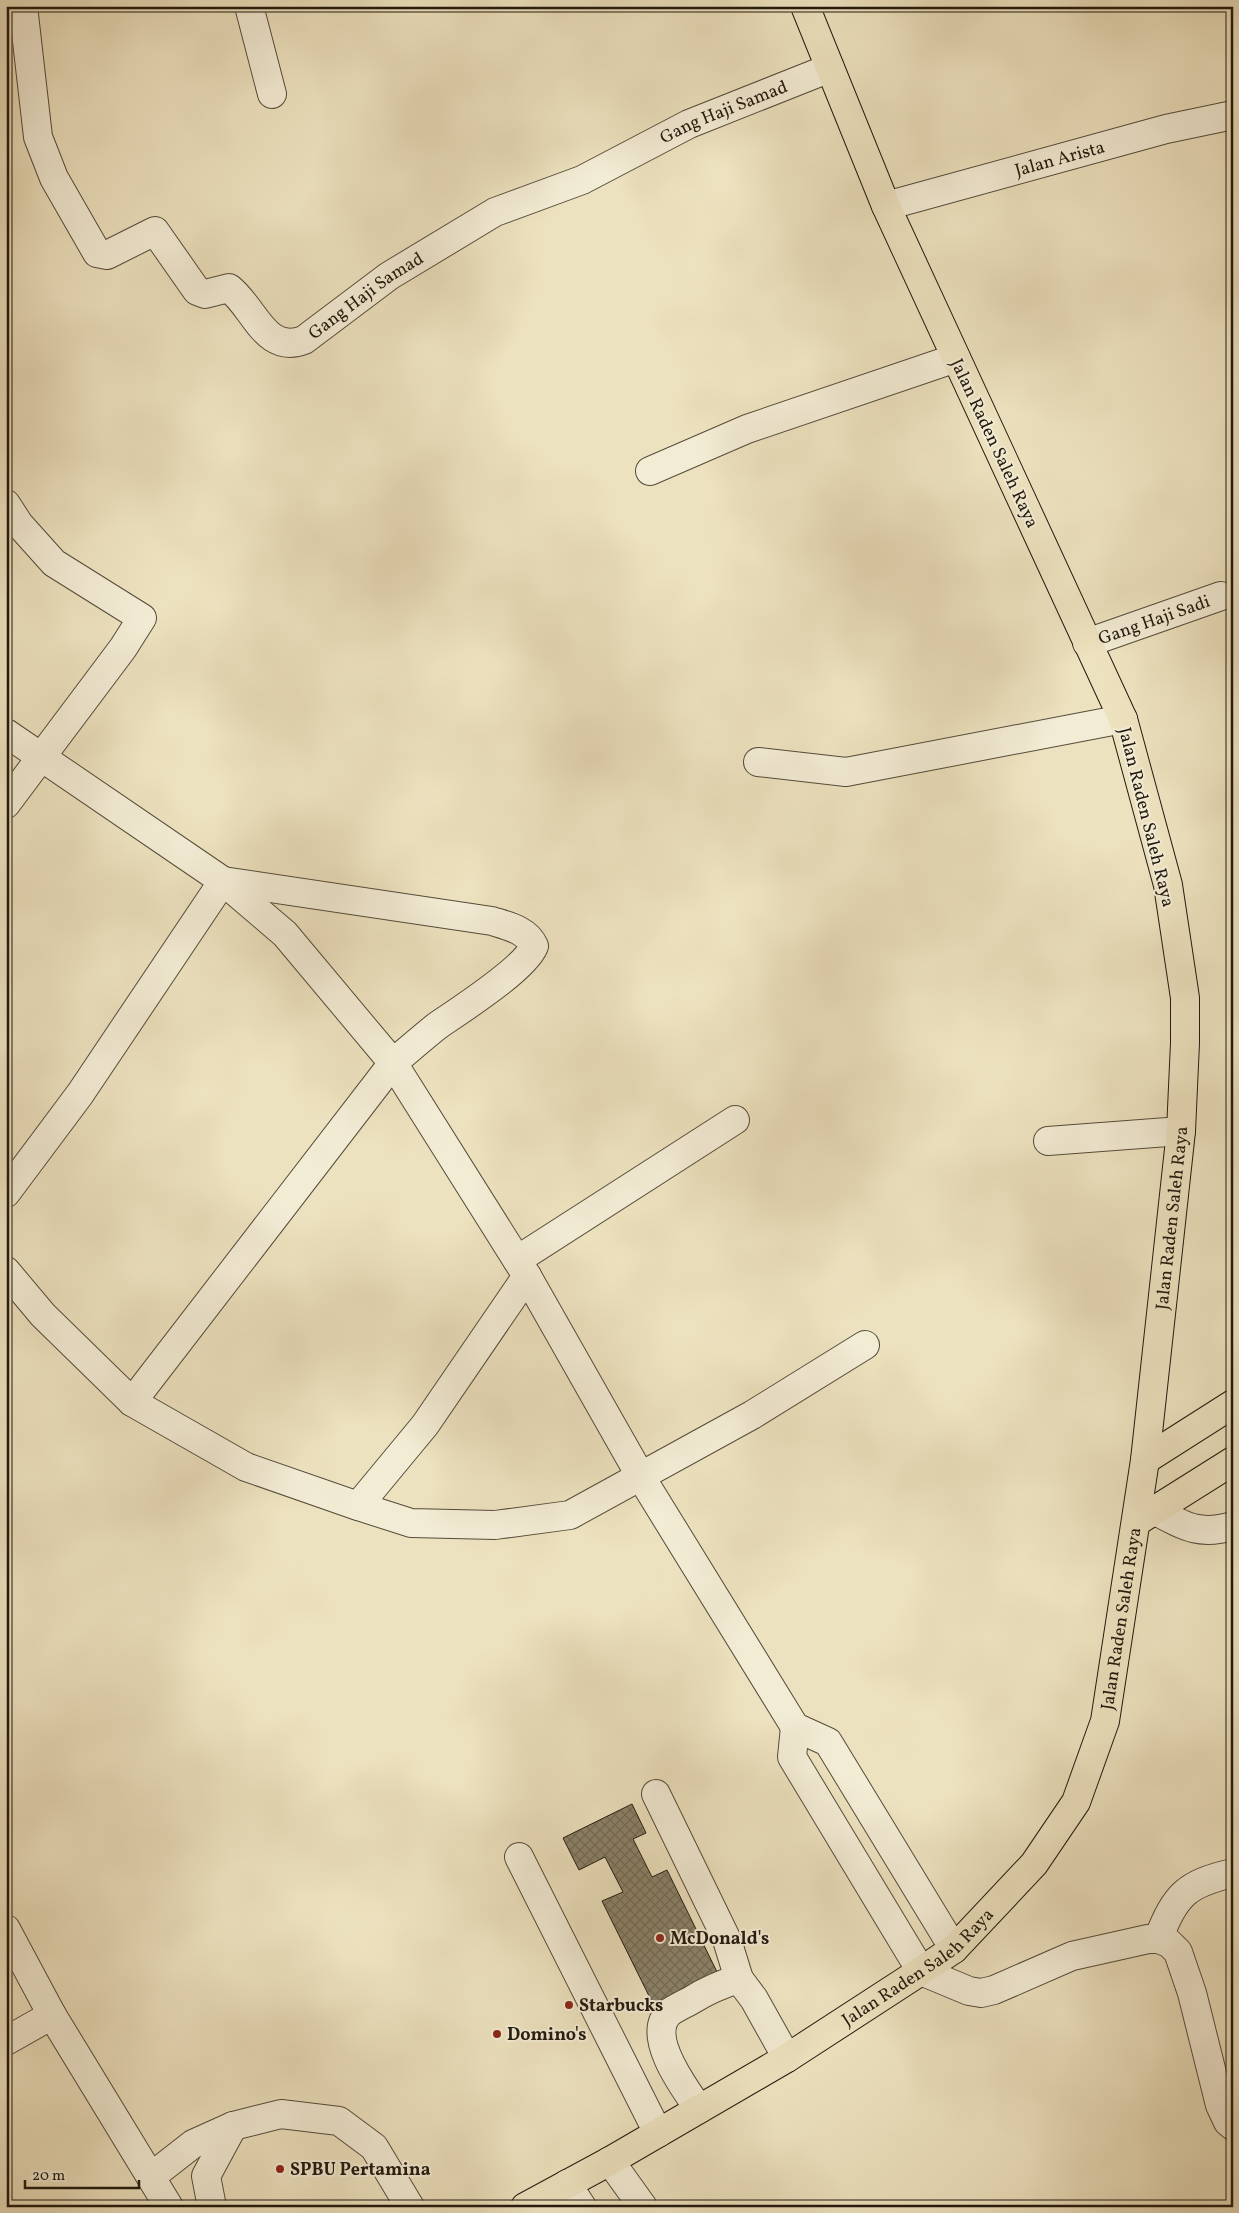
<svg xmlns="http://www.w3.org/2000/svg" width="1239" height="2213" font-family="Vollkorn,serif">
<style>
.building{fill:url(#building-cross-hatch);stroke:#21190e}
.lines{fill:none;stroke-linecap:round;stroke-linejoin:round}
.minor-casing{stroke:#544b3a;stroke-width:30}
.major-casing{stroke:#21190e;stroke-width:30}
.minor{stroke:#f3ecd5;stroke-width:28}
.major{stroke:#ede2bf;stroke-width:28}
.poi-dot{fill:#8f2418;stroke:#f3ecd5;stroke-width:2}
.labels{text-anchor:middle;stroke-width:4;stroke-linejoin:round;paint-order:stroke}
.street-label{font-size:18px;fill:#21190e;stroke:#f3ecd5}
.poi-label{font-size:18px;font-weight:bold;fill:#21190e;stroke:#f3ecd5;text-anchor:start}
</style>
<defs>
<pattern id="building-cross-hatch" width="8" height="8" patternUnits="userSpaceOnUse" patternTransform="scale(1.25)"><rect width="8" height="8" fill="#8b826a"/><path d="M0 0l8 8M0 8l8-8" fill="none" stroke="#716a56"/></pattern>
</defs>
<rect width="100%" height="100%" fill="#ede2bf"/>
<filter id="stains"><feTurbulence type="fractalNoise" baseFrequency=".004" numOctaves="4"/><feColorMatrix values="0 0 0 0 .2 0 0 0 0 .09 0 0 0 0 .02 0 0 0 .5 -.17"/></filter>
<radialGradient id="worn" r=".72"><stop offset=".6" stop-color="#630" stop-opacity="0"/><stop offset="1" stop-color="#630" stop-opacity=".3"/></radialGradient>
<path class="building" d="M632 1804 646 1833 633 1839 652 1877 667 1870 718 1974 654 2006 602 1901 623 1892 605 1857 579 1870 563 1838Z"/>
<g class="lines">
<defs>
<g id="minor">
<path id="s1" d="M23 6 38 137 54 178 97 253 107 255 155 231 197 291 205 294 229 288C255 308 265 355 304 340L389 276 495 212 582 180 689 124 830 68"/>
<path d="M249 6 272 94"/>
<path id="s2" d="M886 206 1166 129 1233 115"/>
<path d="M650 471 747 429 956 358"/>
<path d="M6 504 19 524 54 563 142 618 123 648 6 804"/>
<path id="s3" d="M1087 643 1221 596"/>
<path d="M6 733 223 881 285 934 393 1063 527 1276 641 1477 795 1727 828 1742 954 1949"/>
<path d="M758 762 846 772 1123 719"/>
<path d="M1048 1141 1181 1131"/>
<path d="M6 1193 80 1094 223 881 492 921C508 926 527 930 534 946 525 969 460 1010 437 1026 422 1038 407 1051 393 1063L132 1402"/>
<path d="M517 1260 735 1120"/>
<path d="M6 1271 43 1315 132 1402 246 1467 358 1506 411 1523 495 1525 570 1515 752 1415 865 1345"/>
<path d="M358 1506 425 1425 527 1276"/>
<path d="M1154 1510C1184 1526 1198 1536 1233 1526"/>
<path d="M795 1727 792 1757 921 1971 969 1991 981 1993 994 1990 1072 1956 1148 1939H1158L1169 1943 1178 1952 1192 1993 1220 2105 1228 2122 1233 2126"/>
<path d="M656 1794 727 1940 739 1979"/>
<path d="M519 1857 658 2133"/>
<path d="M6 1929 52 2015 169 2207"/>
<path d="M1158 1939C1176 1895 1185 1884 1233 1873"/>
<path d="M6 2041 52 2015"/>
<path d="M699 2109C685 2089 644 2035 670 2012 676 2008 684 2004 690 2001 706 1991 721 1984 739 1979L754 1999 787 2058"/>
<path d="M610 2161 643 2207"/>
<path d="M152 2176 193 2144 233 2126 281 2114 339 2121 374 2147 410 2207"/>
<path d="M567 2184 582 2207"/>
<path d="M212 2207 206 2176 233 2126"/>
</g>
<g id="major">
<path d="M1145 1460 1233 1404"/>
<path d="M1136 1522 1233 1461"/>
<path id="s4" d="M525 2207 610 2161 787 2058 921 1971 954 1949 1034 1864 1076 1802 1105 1721 1145 1460 1181 1131 1185 1043V998L1168 885 1123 719 886 206 805 6"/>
</g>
</defs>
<use href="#minor" class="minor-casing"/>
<use href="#major" class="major-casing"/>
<use href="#minor" class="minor"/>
<use href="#major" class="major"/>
</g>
<g class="poi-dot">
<circle cx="660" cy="1938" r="5"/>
<circle cx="569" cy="2005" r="5"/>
<circle cx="497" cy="2034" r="5"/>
<circle cx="280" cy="2169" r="5"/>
</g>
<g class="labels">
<g class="street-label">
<text dy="6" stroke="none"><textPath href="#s1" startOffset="1012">Gang Haji Samad</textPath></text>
<text dy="6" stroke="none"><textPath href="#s2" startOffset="180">Jalan Arista</textPath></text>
<text dy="6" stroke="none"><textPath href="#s1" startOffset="608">Gang Haji Samad</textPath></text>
<text transform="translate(995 443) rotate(65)" y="6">Jalan Raden Saleh Raya</text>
<text dy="6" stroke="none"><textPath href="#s3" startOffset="71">Gang Haji Sadi</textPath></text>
<text transform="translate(1147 817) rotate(76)" y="6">Jalan Raden Saleh Raya</text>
<text dy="6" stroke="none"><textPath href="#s4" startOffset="1286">Jalan Raden Saleh Raya</textPath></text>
<text dy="6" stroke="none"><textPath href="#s4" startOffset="882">Jalan Raden Saleh Raya</textPath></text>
<text dy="6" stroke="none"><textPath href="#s4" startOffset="461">Jalan Raden Saleh Raya</textPath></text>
</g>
<g class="poi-label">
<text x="670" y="1944">McDonald's</text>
<text x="579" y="2011">Starbucks</text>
<text x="507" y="2040">Domino's</text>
<text x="290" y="2175">SPBU Pertamina</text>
</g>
</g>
<rect width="1239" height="2213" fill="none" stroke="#ede2bf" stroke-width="25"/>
<rect x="8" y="8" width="1224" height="2198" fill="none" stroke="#21190e" stroke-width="2.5"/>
<rect x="12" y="12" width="1214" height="2188" fill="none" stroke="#21190e"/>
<path d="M25 2180v8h114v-8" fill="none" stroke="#21190e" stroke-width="2.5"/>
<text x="32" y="2180" font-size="15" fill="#21190e" stroke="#f3ecd5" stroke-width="4" paint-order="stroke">20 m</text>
<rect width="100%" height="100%" filter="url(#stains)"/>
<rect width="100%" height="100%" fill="url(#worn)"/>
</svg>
